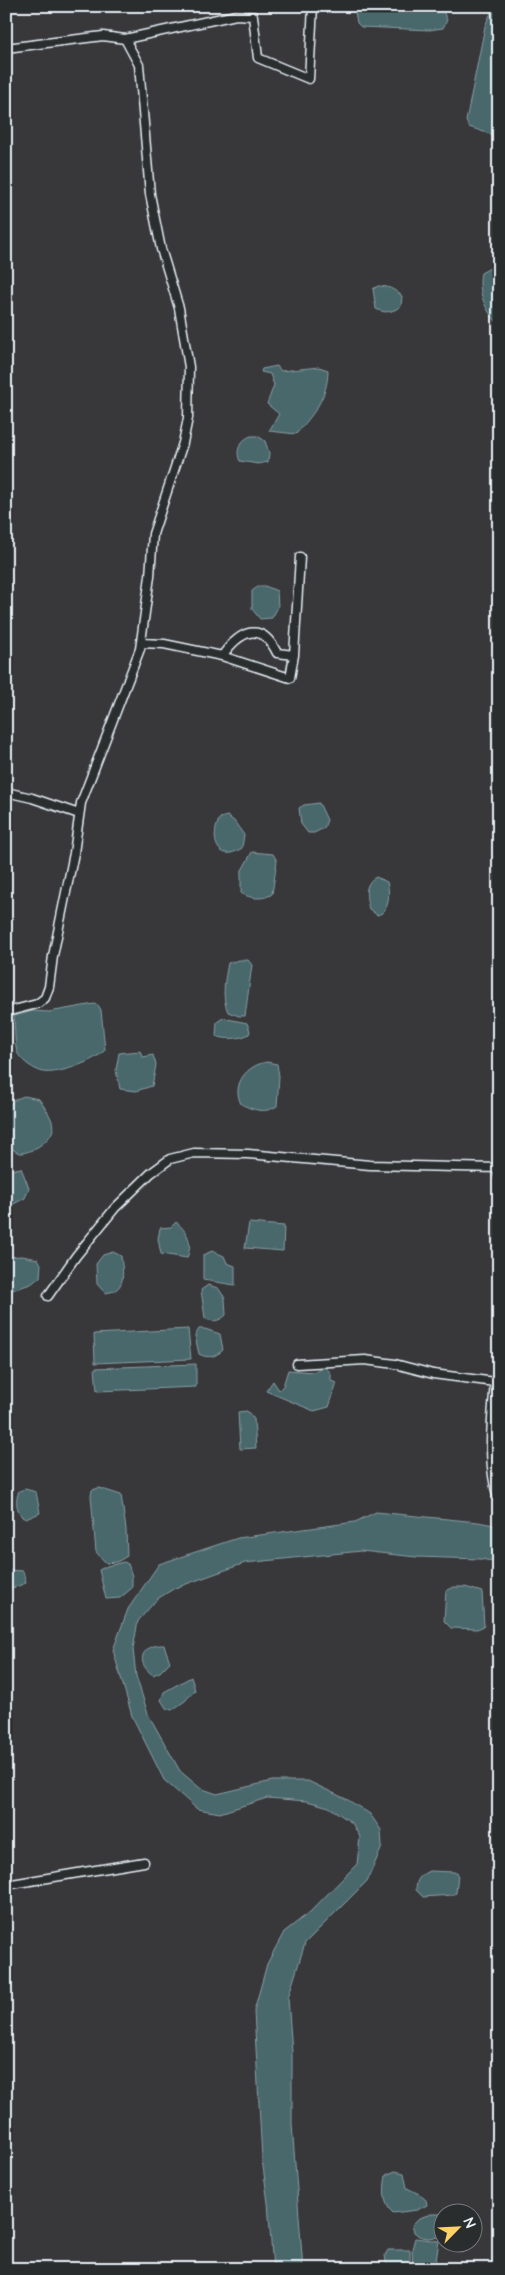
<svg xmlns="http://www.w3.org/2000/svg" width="505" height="2275" font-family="'Architects Daughter',sans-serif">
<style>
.water{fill:#4a686c;stroke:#899fa4}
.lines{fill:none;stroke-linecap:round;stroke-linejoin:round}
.minor-casing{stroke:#e8f1f8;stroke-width:11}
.minor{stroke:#2a2d2e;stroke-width:8}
</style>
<rect width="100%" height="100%" fill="#38373a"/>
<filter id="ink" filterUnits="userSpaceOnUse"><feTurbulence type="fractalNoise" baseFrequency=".02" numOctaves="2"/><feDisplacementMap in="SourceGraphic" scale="10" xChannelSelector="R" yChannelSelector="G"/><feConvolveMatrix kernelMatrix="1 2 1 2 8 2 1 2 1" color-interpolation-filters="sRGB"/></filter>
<g filter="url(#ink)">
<path class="water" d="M354 6H438L442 9 447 20 443 28 429 30 361 27 357 23Z
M494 6H499V137L469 127 466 121 485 26Z
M492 267 499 268V324C485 312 477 290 481 273Z
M378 286C388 286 394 289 402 296L401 306C393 312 385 314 376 309L373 289Z
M277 366 281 371 319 367 328 370C328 397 313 415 296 434L269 431 279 414 267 404 274 385 270 374 261 372 262 369Z
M251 436H258L265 441 269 453 268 462 258 464 240 461C235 451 240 440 251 436Z
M259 586H265L277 591 278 607 272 618 260 619 252 609V591Z
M319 803 327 820 324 828 314 833H308L301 824 299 808 304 805Z
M227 816 234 821 244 835 242 848C217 865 209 837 220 818Z
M252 852 273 854 277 861 272 894C264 900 250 899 241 893V872Z
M376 877 387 882C390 892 390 913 377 915L369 909C366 897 363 884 376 877Z
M239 960H248L252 965 245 1016H239L228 1012C221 997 225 979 228 963Z
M94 1004 98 1005 101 1010 105 1050C96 1061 57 1075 43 1072 33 1069 24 1063 18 1054 14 1048 15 1024 14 1016L33 1011 49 1012Z
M223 1018 247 1023 250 1031 249 1034C241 1039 225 1040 216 1036L217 1022Z
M140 1051 143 1057 153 1055 156 1065 152 1086 136 1091 120 1089 116 1070 119 1053Z
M267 1062 277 1064 279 1076 277 1106C265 1114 253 1110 241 1104 231 1084 247 1065 267 1062Z
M24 1096 39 1099C44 1107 53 1117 53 1128 53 1139 31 1154 19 1153 16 1152 12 1148 9 1147L6 1133V1109L14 1100Z
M21 1168 29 1188 25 1198 6 1208V1171Z
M176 1222C188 1232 193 1243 187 1258L161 1254 158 1239 160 1228 171 1227Z
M249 1223 284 1226 283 1251 245 1248Z
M212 1251 224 1256 227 1263 235 1266V1285L203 1280V1255Z
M113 1252 121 1256C123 1273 127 1291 105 1293L97 1284 96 1264 103 1255Z
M22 1256 38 1259 41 1264 40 1277 31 1284 6 1292V1257Z
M208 1285 218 1288 225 1298 226 1315C220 1321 212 1323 205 1318L201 1290Z
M188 1329 191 1359 95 1363 94 1334Z
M199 1329H205L220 1334 223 1350C215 1357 208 1359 199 1354L195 1336Z
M196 1364V1387L97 1391 95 1368Z
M325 1367 331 1373V1381L337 1383 329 1407 314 1411 266 1391 273 1381 279 1390 283 1386 288 1370 314 1372Z
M247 1411 254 1419 256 1448 240 1449 238 1412Z
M99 1488 121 1495 126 1529 127 1556 117 1562 106 1563 96 1552 91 1496 92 1490Z
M25 1489 36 1492 40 1513 26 1519 22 1517C16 1508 15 1501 19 1491Z
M376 1512 478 1522 499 1526V1562L480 1559 416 1557 361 1551 245 1563 175 1588 157 1599 138 1621 133 1649 136 1676 148 1714 180 1771 200 1788 217 1794 272 1781H308L348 1800 370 1814 381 1830 382 1847 367 1881 305 1943 288 1998 292 2052V2124L303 2269H273L268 2203 262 2159 254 2011 267 1964 284 1932 310 1912 357 1864 360 1837 352 1823 329 1807 307 1801 267 1798 220 1813 197 1809 164 1780 132 1716 113 1650 128 1609 159 1564 238 1538 355 1522Z
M124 1562 128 1564 132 1576V1588L120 1598 106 1599 99 1570 107 1566Z
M6 1570 23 1571 26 1583 13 1588 6 1587Z
M454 1587H465L482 1592 484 1626 477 1629 451 1628 444 1621 446 1591Z
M164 1645 170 1662 160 1672 153 1675C134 1662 142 1644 164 1645Z
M191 1677 195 1690 185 1701 172 1710 166 1708 161 1700 164 1692Z
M429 1871 454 1872 458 1874 456 1893 452 1895 423 1897 416 1890C416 1880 420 1875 429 1871Z
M395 2171 404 2173 407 2188 419 2194 426 2200 427 2205 417 2210 393 2213C382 2203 384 2188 386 2175Z
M431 2214H442V2233L440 2237 427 2238 419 2236 414 2232 412 2225 419 2218Z
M415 2238 439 2241 436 2261 432 2269 413 2268 412 2249Z
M388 2250H410V2269H387L385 2255Z"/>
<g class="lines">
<defs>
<path id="minor" d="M125 39 236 15 253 16 258 58 309 79 313 6
M6 48 103 36 125 39 139 65 150 194 161 249 179 308 189 367 188 418 183 443 153 534 150 576 140 649 81 803 74 853 53 956 49 987 45 998 37 1004 6 1012
M141 643 164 644 222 656C240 631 261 620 277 653L294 655 300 557
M222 656 290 678 294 655
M6 792 32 798 79 814
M48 1296 76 1256 115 1208 151 1173 170 1159 194 1153 248 1154 370 1165 498 1168 499 1176
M297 1364 365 1360 395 1364 433 1374 495 1382
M499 1377 495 1382C492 1420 486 1464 499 1501
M6 1885 144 1862"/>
</defs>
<use href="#minor" class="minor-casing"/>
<use href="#minor" class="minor"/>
</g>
</g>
<rect width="505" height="2275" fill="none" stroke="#2a2d2e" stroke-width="25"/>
<rect x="12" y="12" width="480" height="2250" fill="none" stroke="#e8f1f8" stroke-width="2" filter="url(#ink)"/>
<g transform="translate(458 2228) rotate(66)"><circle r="24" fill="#2a2d2e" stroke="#767b7f"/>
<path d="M0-4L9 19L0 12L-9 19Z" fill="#ffd166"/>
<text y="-8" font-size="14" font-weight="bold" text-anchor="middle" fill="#e8f1f8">N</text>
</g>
</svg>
